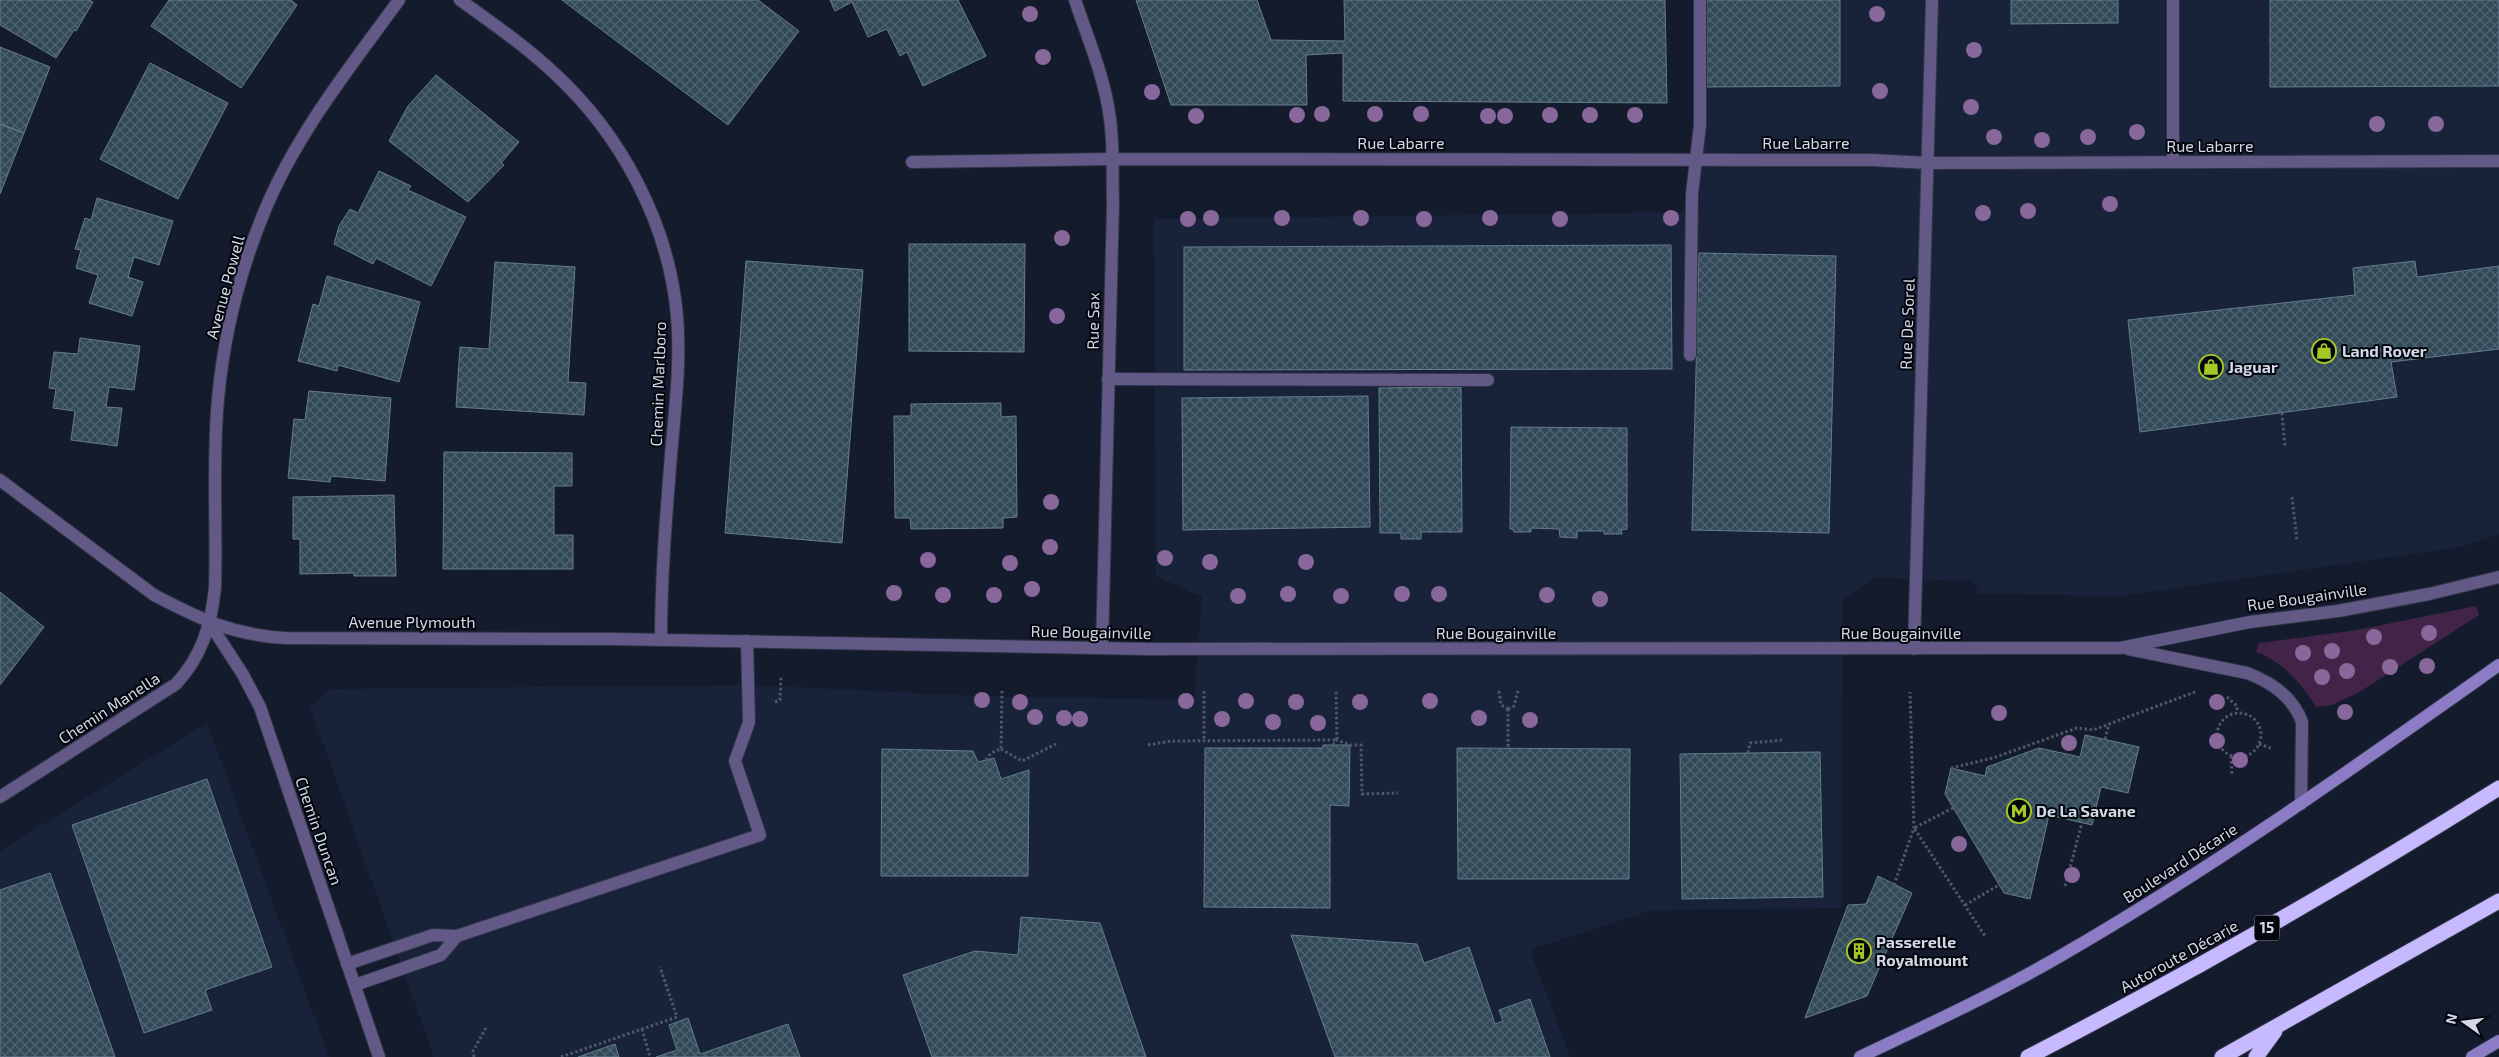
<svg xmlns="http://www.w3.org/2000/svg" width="2499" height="1057" font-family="'Exo 2',sans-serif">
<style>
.built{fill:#18233a}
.grass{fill:#432449}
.building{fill:url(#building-cross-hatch);stroke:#647c8c}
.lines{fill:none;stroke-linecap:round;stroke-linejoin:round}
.lane-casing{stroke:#2e3547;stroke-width:14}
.street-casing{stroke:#2e3547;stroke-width:14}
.secondary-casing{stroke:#2e3547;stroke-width:14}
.highway-casing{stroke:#2e3547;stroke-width:17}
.path{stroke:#505868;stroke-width:3;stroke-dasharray:2.5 2.5;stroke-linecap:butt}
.lane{stroke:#625987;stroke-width:12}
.street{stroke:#625987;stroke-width:12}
.secondary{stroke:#8b7cc5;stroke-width:12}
.highway{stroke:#c6b9fd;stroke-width:15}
.tree{fill:#88679a}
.labels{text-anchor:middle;stroke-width:4;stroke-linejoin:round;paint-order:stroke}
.shield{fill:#04060e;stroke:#9499a4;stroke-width:1}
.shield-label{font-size:15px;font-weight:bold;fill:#d2d8e5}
.street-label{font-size:16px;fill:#d2d8e5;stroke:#04060e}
.poi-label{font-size:16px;font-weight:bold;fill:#d2d8e5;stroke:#04060e;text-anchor:start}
</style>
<defs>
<pattern id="building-cross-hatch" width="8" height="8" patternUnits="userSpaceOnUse" patternTransform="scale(1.25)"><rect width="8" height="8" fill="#324a58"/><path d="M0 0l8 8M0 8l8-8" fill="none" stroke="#4f6370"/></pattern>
</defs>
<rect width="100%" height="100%" fill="#131b2d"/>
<path class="built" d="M1696 0H2499V534L2461 547 2122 596 1979 594 1973 581 1874 578 1843 599 1841 908 1652 910 1530 950 1570 1057H434L310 706 331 689 751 685 978 696 1194 700 1202 597 1156 576 1154 219 1693 212Z
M207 723 329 1057H0V851Z"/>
<path class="grass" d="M2476 606 2479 615 2358 693 2332 705 2316 707C2301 683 2283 662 2256 652L2259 643 2357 630Z"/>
<path class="building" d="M0 0H89L93 2 76 31 74 30 56 58 0 25Z
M169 0H291L297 5 241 88 151 26Z
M562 0H758L799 31 728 125Z
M830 0H958L986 56 923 86 907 52 900 56 887 29 868 37 852 2 835 11Z
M1136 0H1257L1271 40 1345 41 1344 0H1665L1667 103 1343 101V53L1306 55 1307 105H1171Z
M1703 0H1840V86L1704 87Z
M2011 0H2118V23L2011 24Z
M2270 0H2499V86L2270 87Z
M0 47 50 67 24 133 0 124Z
M150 63 228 103 178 199 100 159Z
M436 75 519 142 501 163 504 165 468 202 389 141 408 106Z
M0 124 24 133 0 194Z
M379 171 411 186 408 190 466 217 431 286 376 258 373 264 334 244 339 226 350 209 358 213Z
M97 198 173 221 159 265 134 257 128 277 143 282 132 316 89 303 98 275 76 268 81 250 75 249 85 218 91 220Z
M909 244H1025L1024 352 909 351Z
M1671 245 1672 369 1184 370V247Z
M1699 253 1836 256 1829 533 1692 530Z
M746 261 863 270 842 543 725 533Z
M2415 261 2417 277 2499 266V349L2391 362 2397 397 2140 432 2128 320 2355 295 2353 268Z
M495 262 575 267 568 382 586 383 584 415 456 407 460 347 489 349Z
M327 276 420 302 399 382 338 365 337 371 298 361 313 304 319 306Z
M80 338 140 346 134 390 109 387 106 407 122 408 117 446 71 440 75 411 53 408 56 389 49 388 54 352 78 354Z
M1461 387 1462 532H1421V539H1401V533H1380L1379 388Z
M309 391 391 398 385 481 331 476 330 482 288 478 294 419 305 420Z
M1368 396 1370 527 1183 530 1182 398Z
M1001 403V417L1016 416 1017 517 1003 518V528L911 529 910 518H895L894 416H911V404Z
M1511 427 1627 428V529L1621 530 1622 534H1604V531H1577V538L1560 537 1559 529 1531 528V532H1514L1513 529H1510Z
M444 452 572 453V486H554V535H573V569H443Z
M394 495 396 576H354V573L300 574V539H293V497Z
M0 592 44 627 0 685Z
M2085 735 2139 747 2128 793 2101 787 2092 825 2049 815 2030 899 2004 893 1945 794 1951 768 1985 776 1987 767 2039 748 2080 757Z
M1323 745H1350L1349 806 1330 805V908L1204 907 1205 748H1323Z
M1457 748 1630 749 1629 879H1458Z
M882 749 973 751 978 762 994 758 1001 779 1029 770 1028 876H881Z
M1820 752 1823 897 1682 899 1680 754Z
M207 779 272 967 205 990 212 1010 144 1033 72 825Z
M50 873 115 1057H0V890Z
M1878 876 1912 893 1867 996 1805 1018 1848 905 1866 904Z
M1021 917 1100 923 1146 1057H932L903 975 975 951 1018 955Z
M1291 935 1417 944 1424 963 1469 947 1495 1024 1503 1021 1499 1010 1530 999 1550 1057H1335Z
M688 1018 700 1054 788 1024 800 1057H656L677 1050 669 1025Z
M615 1044 619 1057H578Z"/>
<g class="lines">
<defs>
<path id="lane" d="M912 162 1112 159
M2173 162V0
M1690 355 1692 194 1700 125V0
M1108 379 1488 380
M347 964 433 935 457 936 760 835 735 761 749 722 747 641
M355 985 441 955 457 936"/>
<path id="street" d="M460 0C492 23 524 45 553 72 621 134 669 224 677 316 681 362 675 409 671 455 666 517 661 578 661 640
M1075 0C1088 39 1105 78 1110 119 1114 147 1112 176 1113 204L1102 648
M1112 159 1872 160 1927 163 2499 161
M0 480 154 595C200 619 232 635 285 638L612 639 1148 649 2120 648 2250 622 2338 611 2429 594 2499 577
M210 624 242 673 260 707 379 1057
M1914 649 1932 0
M2128 649 2247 673C2271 682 2293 697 2302 722L2301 804
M0 797 176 684C202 656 211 625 215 588 217 525 212 462 218 399 224 334 240 270 265 210 297 133 351 66 399 0"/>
<path id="secondary" d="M1860 1057C1927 1025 1997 993 2062 955 2213 868 2356 766 2499 665
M2472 1057 2499 1041"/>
<path id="highway" d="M2028 1057C2189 974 2346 884 2499 788
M2222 1057 2499 901
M2256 1057 2275 1031"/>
</defs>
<use href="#lane" class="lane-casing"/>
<use href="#street" class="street-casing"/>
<use href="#secondary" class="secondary-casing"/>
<use href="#highway" class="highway-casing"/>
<path class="path" d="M2282 413 2285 447
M2292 497 2297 541
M1204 691V742
M1499 691 1501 705 1508 709
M2227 697 2237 706V712
M775 702 780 700 781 676
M1508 709V748
M1508 709 1514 706 1518 691
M2217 735a22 22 0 1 1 44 0a22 22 0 1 1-44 0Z
M2105 739 2109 724
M2259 744 2273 749
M1148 745 1171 741 1337 740 1336 690
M1333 745 1337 740 1350 745H1361L1362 794 1398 793
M1001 749 1022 761 1056 744
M1748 753 1750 743 1783 740
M2231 756 2232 774
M986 760 991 753 1001 749 1002 690
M1951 768 1993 758 2077 728 2093 730 2195 692
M1953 808 1914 828 1985 936
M1894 885 1914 828 1910 692
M2065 886 2082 823
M1965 905 1999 885
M642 1029 650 1057
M474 1057 473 1051 487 1026
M561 1057 677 1017 660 967"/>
<use href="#lane" class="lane"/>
<use href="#street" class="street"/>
<use href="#secondary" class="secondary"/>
<use href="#highway" class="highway"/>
</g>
<g class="tree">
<circle cx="1030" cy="14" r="8"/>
<circle cx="1877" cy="14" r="8"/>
<circle cx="1974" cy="50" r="8"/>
<circle cx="1043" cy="57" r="8"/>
<circle cx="1880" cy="91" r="8"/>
<circle cx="1152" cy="92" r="8"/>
<circle cx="1971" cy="107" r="8"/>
<circle cx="1322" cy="114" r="8"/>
<circle cx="1375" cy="114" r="8"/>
<circle cx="1421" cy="114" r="8"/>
<circle cx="1297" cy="115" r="8"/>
<circle cx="1550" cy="115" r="8"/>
<circle cx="1590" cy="115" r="8"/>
<circle cx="1635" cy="115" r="8"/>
<circle cx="1196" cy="116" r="8"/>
<circle cx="1488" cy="116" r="8"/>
<circle cx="1505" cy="116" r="8"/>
<circle cx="2377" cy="124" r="8"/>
<circle cx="2436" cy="124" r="8"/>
<circle cx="2137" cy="132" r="8"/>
<circle cx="1994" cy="137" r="8"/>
<circle cx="2088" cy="137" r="8"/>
<circle cx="2042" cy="140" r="8"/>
<circle cx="2110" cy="204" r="8"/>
<circle cx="2028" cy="211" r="8"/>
<circle cx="1983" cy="213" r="8"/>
<circle cx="1211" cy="218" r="8"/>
<circle cx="1282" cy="218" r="8"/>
<circle cx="1361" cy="218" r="8"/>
<circle cx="1490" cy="218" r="8"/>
<circle cx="1671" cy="218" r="8"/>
<circle cx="1188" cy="219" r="8"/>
<circle cx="1424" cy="219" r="8"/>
<circle cx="1560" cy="219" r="8"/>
<circle cx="1062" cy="238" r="8"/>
<circle cx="1057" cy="316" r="8"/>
<circle cx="1051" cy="502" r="8"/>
<circle cx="1050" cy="547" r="8"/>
<circle cx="1165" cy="558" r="8"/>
<circle cx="928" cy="560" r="8"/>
<circle cx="1210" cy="562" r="8"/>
<circle cx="1306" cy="562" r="8"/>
<circle cx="1010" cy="563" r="8"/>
<circle cx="1032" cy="589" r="8"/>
<circle cx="894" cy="593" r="8"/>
<circle cx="1288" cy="594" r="8"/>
<circle cx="1402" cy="594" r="8"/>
<circle cx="1439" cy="594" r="8"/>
<circle cx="943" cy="595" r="8"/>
<circle cx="994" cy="595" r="8"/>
<circle cx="1547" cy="595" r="8"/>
<circle cx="1238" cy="596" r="8"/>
<circle cx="1341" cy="596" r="8"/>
<circle cx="1600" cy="599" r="8"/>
<circle cx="2429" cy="633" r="8"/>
<circle cx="2374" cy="637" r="8"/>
<circle cx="2332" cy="651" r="8"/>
<circle cx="2303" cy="653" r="8"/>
<circle cx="2427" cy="666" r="8"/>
<circle cx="2390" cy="667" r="8"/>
<circle cx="2347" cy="671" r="8"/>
<circle cx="2322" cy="677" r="8"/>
<circle cx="982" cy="700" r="8"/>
<circle cx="1186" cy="701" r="8"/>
<circle cx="1246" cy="701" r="8"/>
<circle cx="1430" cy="701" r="8"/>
<circle cx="1020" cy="702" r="8"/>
<circle cx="1296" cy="702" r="8"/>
<circle cx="1360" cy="702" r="8"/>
<circle cx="2217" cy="702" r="8"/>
<circle cx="2345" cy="712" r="8"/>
<circle cx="1999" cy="713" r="8"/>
<circle cx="1035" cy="717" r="8"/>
<circle cx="1064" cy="718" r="8"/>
<circle cx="1479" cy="718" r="8"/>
<circle cx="1080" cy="719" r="8"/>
<circle cx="1222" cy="719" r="8"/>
<circle cx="1530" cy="720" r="8"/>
<circle cx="1273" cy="722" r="8"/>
<circle cx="1318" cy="723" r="8"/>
<circle cx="2217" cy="741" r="8"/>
<circle cx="2069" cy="743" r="8"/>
<circle cx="2240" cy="760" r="8"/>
<circle cx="1959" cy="844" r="8"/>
<circle cx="2072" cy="875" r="8"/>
</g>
<defs>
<symbol id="shop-ring" viewBox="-11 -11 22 22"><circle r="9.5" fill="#04060e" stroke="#a4c824" stroke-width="1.5"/><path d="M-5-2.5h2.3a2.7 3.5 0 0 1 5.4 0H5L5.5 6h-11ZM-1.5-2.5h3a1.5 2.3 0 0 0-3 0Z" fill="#a4c824"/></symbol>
<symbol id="metro-ring" viewBox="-11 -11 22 22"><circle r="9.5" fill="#04060e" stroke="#a4c824" stroke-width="1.5"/><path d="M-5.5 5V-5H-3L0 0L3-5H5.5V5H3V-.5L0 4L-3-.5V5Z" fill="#a4c824"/></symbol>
<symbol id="building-ring" viewBox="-11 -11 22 22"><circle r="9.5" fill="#04060e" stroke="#a4c824" stroke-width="1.5"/><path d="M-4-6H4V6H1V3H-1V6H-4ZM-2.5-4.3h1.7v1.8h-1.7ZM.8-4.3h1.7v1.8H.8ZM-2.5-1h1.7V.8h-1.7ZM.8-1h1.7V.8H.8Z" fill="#a4c824"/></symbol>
</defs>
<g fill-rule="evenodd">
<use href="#shop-ring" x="2310" y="337" width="28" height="28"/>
<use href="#shop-ring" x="2197" y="353" width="28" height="28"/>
<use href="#metro-ring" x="2005" y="797" width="28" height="28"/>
<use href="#building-ring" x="1845" y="937" width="28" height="28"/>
</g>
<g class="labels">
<rect class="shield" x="2254.5" y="915.5" width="25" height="25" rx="4"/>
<g class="shield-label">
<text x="2267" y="933">15</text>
</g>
<g class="street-label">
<text x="1401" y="149">Rue Labarre</text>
<text x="1806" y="149">Rue Labarre</text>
<text x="2210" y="152">Rue Labarre</text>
<text transform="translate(225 287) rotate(-75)" y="6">Avenue Powell</text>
<text transform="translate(1093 321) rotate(-89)" y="6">Rue Sax</text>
<text transform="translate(1907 324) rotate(-88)" y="6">Rue De Sorel</text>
<text transform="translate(658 384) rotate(-88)" y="6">Chemin Marlboro</text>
<text transform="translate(2307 597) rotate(-8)" y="6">Rue Bougainville</text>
<text x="412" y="628">Avenue Plymouth</text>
<text transform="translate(1091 632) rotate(1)" y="6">Rue Bougainville</text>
<text x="1496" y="639">Rue Bougainville</text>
<text x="1901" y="639">Rue Bougainville</text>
<text transform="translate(109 708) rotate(-33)" y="6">Chemin Manella</text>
<text transform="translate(319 831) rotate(71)" y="6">Chemin Duncan</text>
<text transform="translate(2180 863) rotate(-33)" y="6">Boulevard Décarie</text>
<text transform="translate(2179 956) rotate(-29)" y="6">Autoroute Décarie</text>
</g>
<g class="poi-label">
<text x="2342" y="357">Land Rover</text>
<text x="2228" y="373">Jaguar</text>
<text x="2036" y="817">De La Savane</text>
<text x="1876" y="948">Passerelle<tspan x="1876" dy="18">Royalmount</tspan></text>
</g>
</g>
<g transform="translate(2464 1022) rotate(284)" stroke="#04060e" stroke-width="4" paint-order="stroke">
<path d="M0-4L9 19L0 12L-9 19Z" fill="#d2d8e5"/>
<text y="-8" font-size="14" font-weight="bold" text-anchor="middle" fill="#d2d8e5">N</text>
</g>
</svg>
